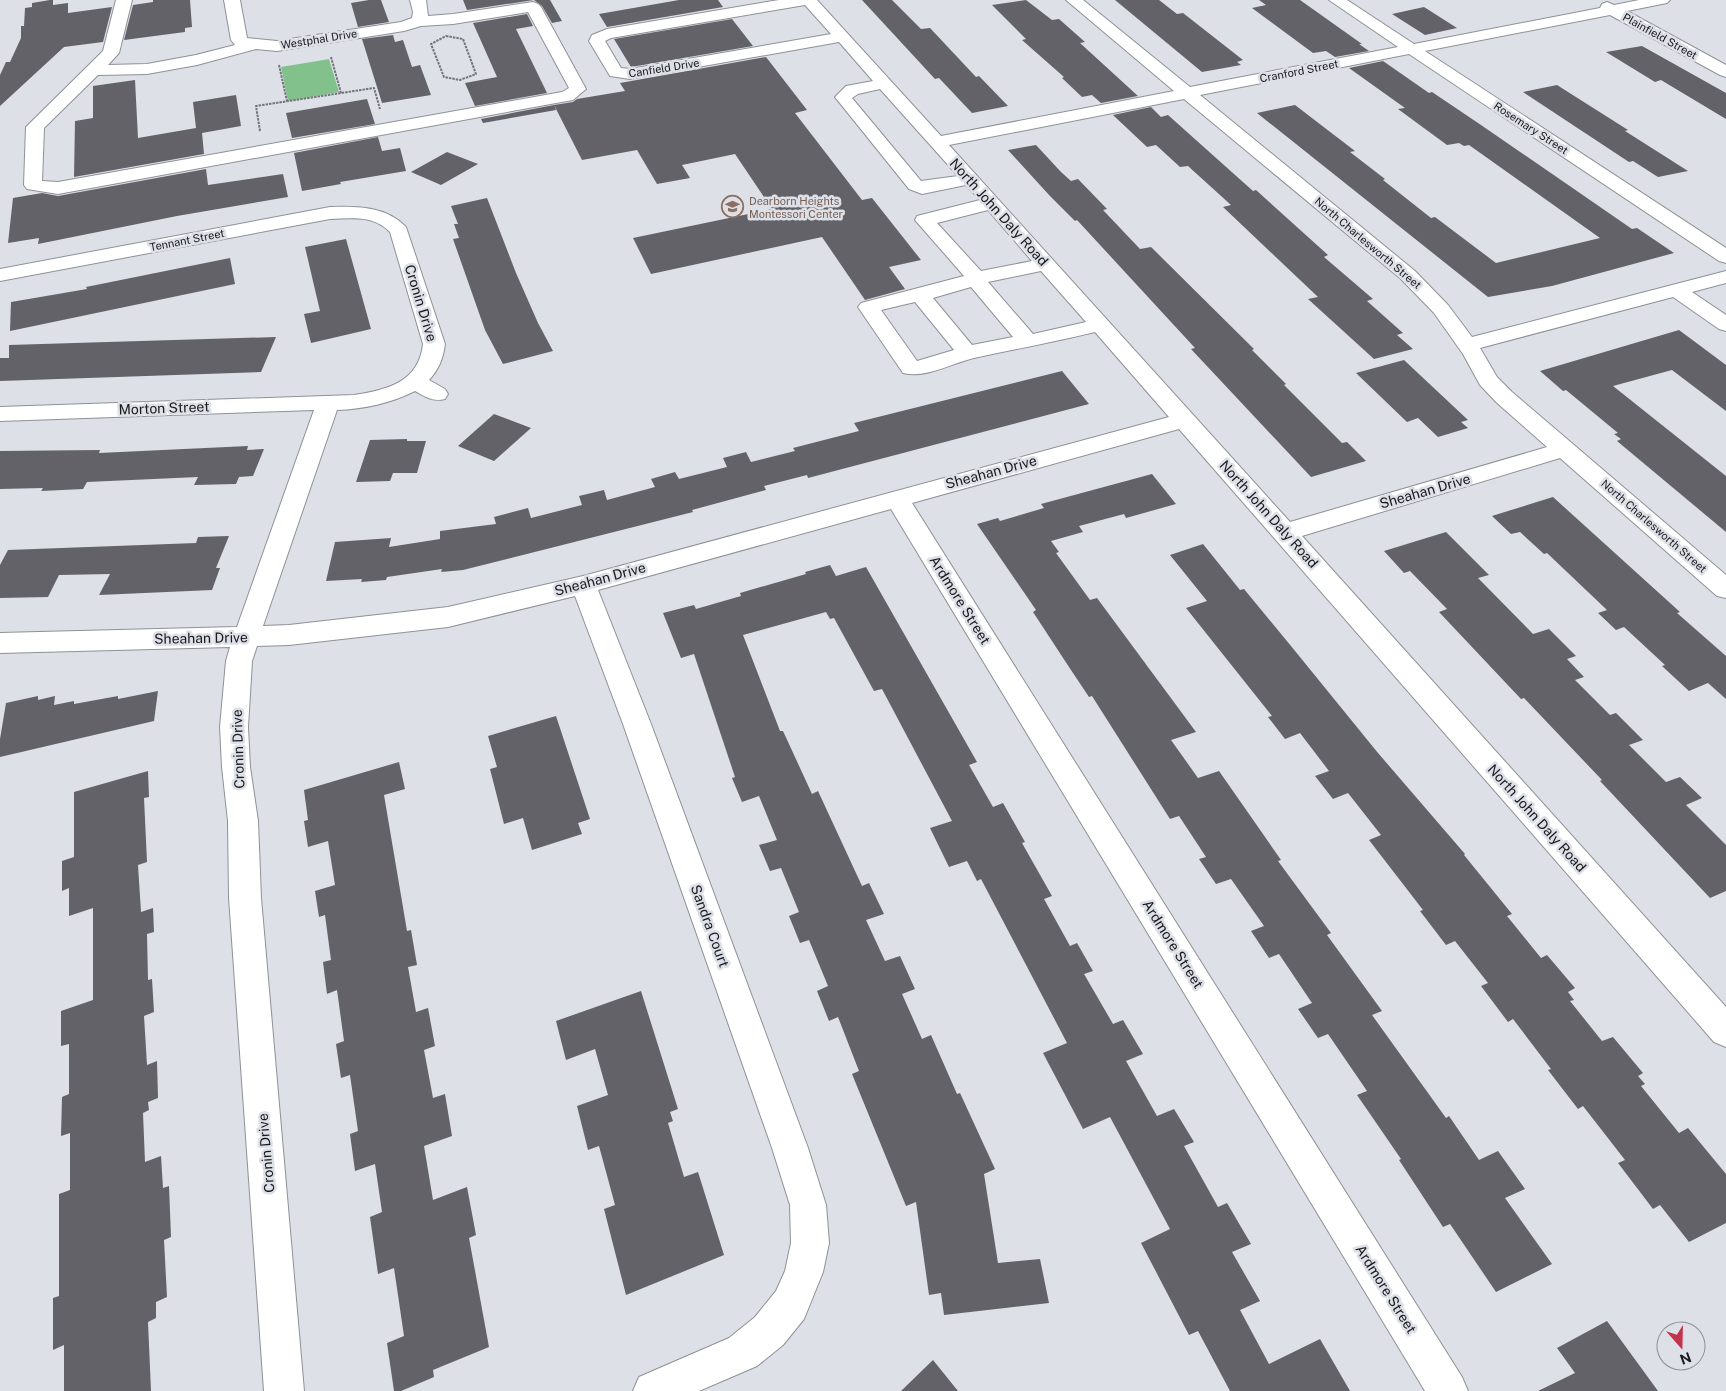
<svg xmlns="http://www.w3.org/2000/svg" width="1726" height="1391" font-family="'Public Sans',sans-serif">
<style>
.green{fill:#82c18b}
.building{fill:#636268}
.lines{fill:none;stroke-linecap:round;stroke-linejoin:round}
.minor-casing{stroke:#8e9197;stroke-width:2}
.path{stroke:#73757a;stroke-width:2;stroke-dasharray:2.5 1;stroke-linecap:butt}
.minor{fill:#fff;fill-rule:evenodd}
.labels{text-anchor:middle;stroke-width:5;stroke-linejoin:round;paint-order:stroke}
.far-street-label{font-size:11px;fill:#18191c;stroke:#dde0e7}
.far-education-label{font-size:11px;fill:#785e54;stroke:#dde0e7;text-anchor:start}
.street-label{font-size:14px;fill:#18191c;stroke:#dde0e7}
</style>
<rect width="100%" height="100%" fill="#dde0e7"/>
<path class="green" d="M329 59 339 92 288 101 281 67Z"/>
<path class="building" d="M50 0H53V5L68 3V13L112 7 103 42 64 47 0 106V75L6 62H10L21 38V26H24L25 8 32 7V3Z
M153 0H190L192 27 185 28V32L124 40 133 5 153 2Z
M369 0H381L389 22 358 27 351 3Z
M463 0H550L562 21 552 23 542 6 534 0 467 10Z
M679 0H718L723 7 607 27 599 14Z
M862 0H892L921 29 930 28 976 77 979 76 1008 106 972 113 939 78 935 79Z
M1026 0 1052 20 1059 19 1085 42 1080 43 1138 96 1101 103 1092 95 1082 97 1062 78 1064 77 1022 40 1026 39 992 5Z
M1115 0H1159L1177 14 1183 13 1243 60 1237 62 1241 65 1202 72Z
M1259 0H1300L1362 44H1359L1369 51 1335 57 1326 51 1313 53 1252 8 1266 5Z
M1424 7 1457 28 1425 35 1392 14Z
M527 14 533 26 516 29 547 93 475 106 465 83 497 77 473 23Z
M732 19 753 46 631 67 614 39Z
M393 35 395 42 403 40 412 67 420 65 431 95 382 103 362 39Z
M1642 46 1726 93V119L1661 80 1655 82 1606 52Z
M766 57 807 110 795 113 862 200 872 198 921 260 889 267 905 289 865 300 822 237 651 274 633 238 772 209 735 154 682 165 690 178 657 184 637 150 582 160 554 105 573 102 577 99 625 91 620 83Z
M1383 61 1429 93 1432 92 1481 125 1632 229 1637 228 1674 253 1552 286 1488 297 1257 113 1295 105 1355 151 1350 152 1385 179 1383 180 1431 218 1435 217 1496 263 1600 238 1469 145 1464 146 1459 143 1447 145 1398 109 1405 108 1349 68Z
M135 80 138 138 196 128 193 102 236 95 241 126 202 133 204 154 74 177 75 121 93 118V86Z
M1557 85 1628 130 1625 131 1688 171 1658 177 1633 161 1629 162 1523 92Z
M367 99 375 124 292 138 286 113Z
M554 105 556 110 483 123 481 119Z
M1151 107 1161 117 1168 115 1253 191 1256 190 1328 255 1324 257 1373 299 1367 301 1403 333 1397 335 1413 349 1374 359 1308 299 1318 297 1223 207 1231 205 1188 166 1180 167 1156 145 1147 147 1113 115Z
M378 137 382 151 400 148 406 171 340 182 341 184 302 191 294 153Z
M1036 145 1061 172 1071 181 1078 179 1107 209 1103 210 1140 249 1151 247 1254 349 1252 350 1286 384 1284 385 1342 443 1347 442 1366 461 1311 477 1191 349 1195 348 1077 220 1075 221 1050 196 1008 150Z
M447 152 478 164 441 185 411 172Z
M206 169 208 185 283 174 288 197 177 216 38 244 39 238 8 243 13 198 42 193 58 196Z
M487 198 516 273 538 323 553 351 503 364 485 330 453 239 459 238 454 224H458L451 206Z
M346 239 371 329 311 343 304 314 320 311 305 247Z
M230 258 235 284 10 331 11 302 87 289 86 287Z
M1679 330 1726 365V411L1672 370 1613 386 1726 476V532L1617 441 1621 439 1614 434 1618 433 1566 390 1563 391 1540 371Z
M276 337 261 372 0 381V358H9V345Z
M1404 360 1468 420 1461 422 1468 428 1438 437 1418 418 1407 422 1356 373Z
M1062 371 1089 404 808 478 807 475 764 486 766 490 692 510 693 512 463 570 441 572 442 569 387 577 386 580 361 582 362 579 326 581 335 542 391 538 389 547 440 539V531L496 524 494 517 528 508 531 518 582 505 579 496 604 490 607 500 655 487 651 479 675 472 679 479 727 467 723 458 746 452 751 462 795 451 793 448 859 431 854 423Z
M494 414 531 428 494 461 458 446Z
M407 439V441H426L417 473H393L390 481 356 482 370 440Z
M248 446 247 450 264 449 253 476 239 477 236 484 194 485 198 477 87 482 83 489 41 491 43 488 0 489V451L100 450 99 453Z
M1152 474 1176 504 1126 518 1124 514 1079 526 1083 532 1051 541 1059 552 1056 553 1090 600 1097 598 1196 732 1171 740 1198 778 1219 771 1281 860 1278 861 1331 933 1327 935 1382 1011 1372 1015 1446 1118 1449 1116 1479 1160 1498 1151 1525 1189 1505 1198 1552 1264 1496 1292 1450 1224 1443 1227 1399 1160 1401 1159 1357 1095 1367 1091 1328 1034 1318 1038 1298 1009 1312 1003 1279 954 1269 958 1251 931 1264 926 1231 879 1216 884 1199 859 1206 857 1179 816 1170 819 1092 696 1089 697 1069 667 1033 612 1036 610 977 524 998 518 1000 521 1044 508 1041 504Z
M1553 497 1680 612 1677 613 1726 656V699L1708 683 1689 691 1662 666 1665 665 1624 627 1616 630 1598 613 1607 610 1547 553 1544 554 1520 532 1511 534 1492 516Z
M1446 532 1489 575 1478 578 1533 634 1549 629 1576 656 1567 659 1584 677 1575 680 1610 715 1616 713 1643 740 1629 745 1666 782 1680 777 1702 798 1686 805 1726 845V891L1710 898 1600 781 1602 780 1524 698 1521 699 1439 612 1447 609 1410 571 1404 573 1384 551Z
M229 536 216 568H220L212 590 99 595 110 574 59 575 48 597 0 598V565L8 550 196 543 198 537Z
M1203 544 1240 590 1244 589 1291 646 1378 753 1465 854 1464 855 1512 914 1507 916 1541 958 1547 955 1575 988 1568 992 1574 1000 1570 1001 1602 1041 1613 1037 1643 1073 1638 1076 1645 1084 1641 1086 1679 1133 1688 1128 1726 1174V1223L1689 1242 1660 1205 1653 1209 1618 1163 1625 1160 1583 1106 1578 1109 1548 1070 1551 1069 1513 1019 1508 1022 1481 986 1488 983 1455 941 1446 945 1420 911 1423 910 1369 840 1381 835 1348 793 1333 799 1315 776 1329 771 1300 733 1285 739 1268 717 1272 716 1186 608 1207 601 1170 555Z
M830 565 836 576 866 567 977 762 969 765 993 807 1003 803 1025 842 1022 843 1052 896 1044 899 1070 946 1077 943 1093 971 1084 974 1113 1024 1123 1020 1143 1054 1126 1061 1157 1116 1174 1109 1194 1142 1184 1146 1218 1207 1227 1203 1251 1244 1232 1252 1260 1301 1240 1310 1269 1364 1320 1339 1350 1391H1230L1198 1331 1189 1335 1141 1243 1170 1229 1110 1117 1083 1129 1043 1053 1067 1043 981 879 977 881 967 861 949 867 930 828 952 821 882 689 874 691 834 618 830 619 826 612 743 635 780 731H783L812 794 818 791 862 886 869 883 884 914 866 920 885 961 900 956 915 989 902 994 922 1039 931 1035 957 1094 960 1093 995 1169 984 1174 998 1263 1040 1259 1049 1303 944 1315 941 1293 929 1295 916 1202 906 1206 852 1074 859 1071 838 1017 829 1021 817 991 828 986 809 940 800 943 789 916 799 912 781 868 770 871 759 845 777 840 759 796 742 802 732 778 735 777 694 654 681 658 663 613 694 605 696 609 741 596 740 593 806 574 805 572Z
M158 691 154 721 0 757V739L6 703 38 696V700L55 696 54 705 74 701V704L118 696V699Z
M556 716 590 819 578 823 582 834 532 850 523 818 504 824 490 769 497 767 488 736Z
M399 762 405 789 384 795 407 931 411 930 417 965 408 967 416 1012 428 1008 435 1046 424 1050 433 1098 445 1094 452 1136 424 1146 433 1200 467 1187 476 1235 469 1238 489 1347 433 1370 434 1377 401 1391H394L387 1343 404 1336 394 1268 378 1274 370 1217 382 1212 375 1164 355 1171 350 1134 358 1131 350 1075 341 1078 336 1044 344 1041 337 990 327 994 323 962 331 960 325 915 319 917 315 891 335 885 328 841 308 847 304 821 308 820 304 790Z
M148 771 149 797 144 798 147 862 138 865 141 912 153 908 154 932 147 934 148 980 152 979 154 1012 144 1016 147 1065 157 1061 158 1098 148 1102 149 1110 143 1113 145 1162 161 1156 163 1188 169 1186 171 1237 164 1240 167 1297 156 1302V1318L148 1322 151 1391H64V1345L53 1350V1298L59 1296V1194L70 1190V1133L61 1136 62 1097 69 1094V1044L61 1046V1011L93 1000V908L69 916V888L62 891V861L74 857V792Z
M641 991 678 1109 670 1112 673 1121 668 1123 684 1177 698 1172 724 1255 626 1295 604 1209 615 1205 599 1146 588 1150 577 1106 608 1095 595 1049 566 1060 556 1021Z
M1607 1321 1658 1391H1538L1575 1373 1557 1348Z
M933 1360 958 1391H901Z"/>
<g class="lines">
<defs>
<path id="minor" d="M116 0H132L119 53 108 65 147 64 196 55 235 45 231 40 224 0H240L247 38 277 41 401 22 412 18 413 12 410 0H426L428 16 453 14 533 2 538 4 541 7 586 89 573 100 567 101 58 194 27 189 24 185 26 127 103 51ZM528 12 569 88 562 92 58 182 42 181 44 128 98 75 147 74 197 65 256 49 277 51 404 31 421 26 453 24Z
M779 0H817L941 136 1174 91 1066 0H1083L1190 87 1398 47 1329 0H1347L1414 44 1600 8 1602 4 1607 2 1614 5 1639 0H1670L1667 3 1627 11 1726 65V77L1720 75 1610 15 1425 51 1726 248V263L1719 261 1409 54 1200 95 1415 271 1448 305 1472 337 1726 271V283L1692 292 1726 315V331L1719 329 1673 297 1480 348 1497 377 1512 392 1726 575V598L1717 596 1560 458 1302 536 1726 1007V1047L1714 1042 1179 429 912 503 1462 1377 1468 1391H1425L891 509 598 590 651 724 808 1148 826 1205 829 1243 823 1272 804 1319 783 1345 757 1366 699 1391H633L639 1377 729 1338 755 1317 776 1291 785 1271 791 1243 790 1205 772 1148 623 724 575 596 448 627 289 645 257 646 252 661 248 727 250 767 258 821 261 898 304 1391H264L229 898 228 821 222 767 220 727 226 661 230 647 0 653V633L237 627 314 410 0 421V407L354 395C387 390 419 382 423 344L390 232C374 215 351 218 330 219L0 281V269L330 207C357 206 386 206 406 227L445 344C443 359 439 369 429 380L445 389 448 394 445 399C433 402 426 397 415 391 391 403 364 409 337 410L263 626 289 625 448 607 583 576 1169 417 1095 332C1054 342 1015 349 974 358 952 363 926 379 903 373L858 307 861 303 964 276 915 220 917 216 980 200 966 185 922 194 909 189 835 97 846 86 873 81 839 42 630 79 610 76 589 41 592 35 607 29ZM805 5 831 34 630 69 621 68 605 41 611 38ZM880 89 958 176 921 181 852 98 858 94ZM1184 99 1401 279 1434 313 1463 354 1480 385 1496 402 1547 447 1290 522 949 145ZM988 210 1032 261 981 271 937 223ZM1041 271 1086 322 1033 334 988 282ZM971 287 1013 337 972 345 933 298ZM915 302 954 350 917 361 881 310Z"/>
</defs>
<use href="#minor" class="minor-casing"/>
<path class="path" d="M446 36 463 39 476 74 460 80 444 77 431 44Z
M331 57 341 93
M279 65 287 101
M260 131 256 106 374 88 380 109"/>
<use href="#minor" class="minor"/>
</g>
<defs>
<symbol id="school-ring" viewBox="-11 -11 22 22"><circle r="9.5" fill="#dde0e7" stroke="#8d6e63" stroke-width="1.5"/><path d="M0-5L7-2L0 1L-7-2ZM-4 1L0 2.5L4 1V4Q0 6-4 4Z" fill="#8d6e63"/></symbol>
</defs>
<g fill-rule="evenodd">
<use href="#school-ring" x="720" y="194" width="25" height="25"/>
</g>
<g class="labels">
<g class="far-street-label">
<text transform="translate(1660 36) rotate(29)" y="4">Plainfield Street</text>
<text transform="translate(319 39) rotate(-9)" y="4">Westphal Drive</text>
<text transform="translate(664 68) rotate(-9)" y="4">Canfield Drive</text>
<text transform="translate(1299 71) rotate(-11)" y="4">Cranford Street</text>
<text transform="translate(1531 128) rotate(33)" y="4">Rosemary Street</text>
<text transform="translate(187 240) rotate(-11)" y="4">Tennant Street</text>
<text transform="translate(1368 243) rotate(40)" y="4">North Charlesworth Street</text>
<text transform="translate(1654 526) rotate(41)" y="4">North Charlesworth Street</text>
</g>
<g class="far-education-label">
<text x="749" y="205">Dearborn Heights<tspan x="749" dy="13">Montessori Center</tspan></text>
</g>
<g class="street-label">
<text transform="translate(999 212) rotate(48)" y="5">North John Daly Road</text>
<text transform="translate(421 303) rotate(73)" y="5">Cronin Drive</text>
<text transform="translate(164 408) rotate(-2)" y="5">Morton Street</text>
<text transform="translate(991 472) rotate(-15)" y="5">Sheahan Drive</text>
<text transform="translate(1425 491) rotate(-16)" y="5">Sheahan Drive</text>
<text transform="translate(1269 514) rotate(48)" y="5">North John Daly Road</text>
<text transform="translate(600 579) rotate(-15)" y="5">Sheahan Drive</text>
<text transform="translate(960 600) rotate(58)" y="5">Ardmore Street</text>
<text transform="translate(201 638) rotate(-1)" y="5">Sheahan Drive</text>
<text transform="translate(238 749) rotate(-92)" y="5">Cronin Drive</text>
<text transform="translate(1537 818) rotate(48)" y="5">North John Daly Road</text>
<text transform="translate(710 926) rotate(70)" y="5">Sandra Court</text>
<text transform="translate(1173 944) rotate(58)" y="5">Ardmore Street</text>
<text transform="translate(266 1153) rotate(-95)" y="5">Cronin Drive</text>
<text transform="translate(1386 1289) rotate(58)" y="5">Ardmore Street</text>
</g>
</g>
<g transform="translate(1681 1346) rotate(160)"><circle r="24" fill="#dde0e7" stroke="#8e9096"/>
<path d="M0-4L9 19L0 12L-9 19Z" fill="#c3334b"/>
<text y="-8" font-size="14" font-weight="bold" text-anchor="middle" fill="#18191c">N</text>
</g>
</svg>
